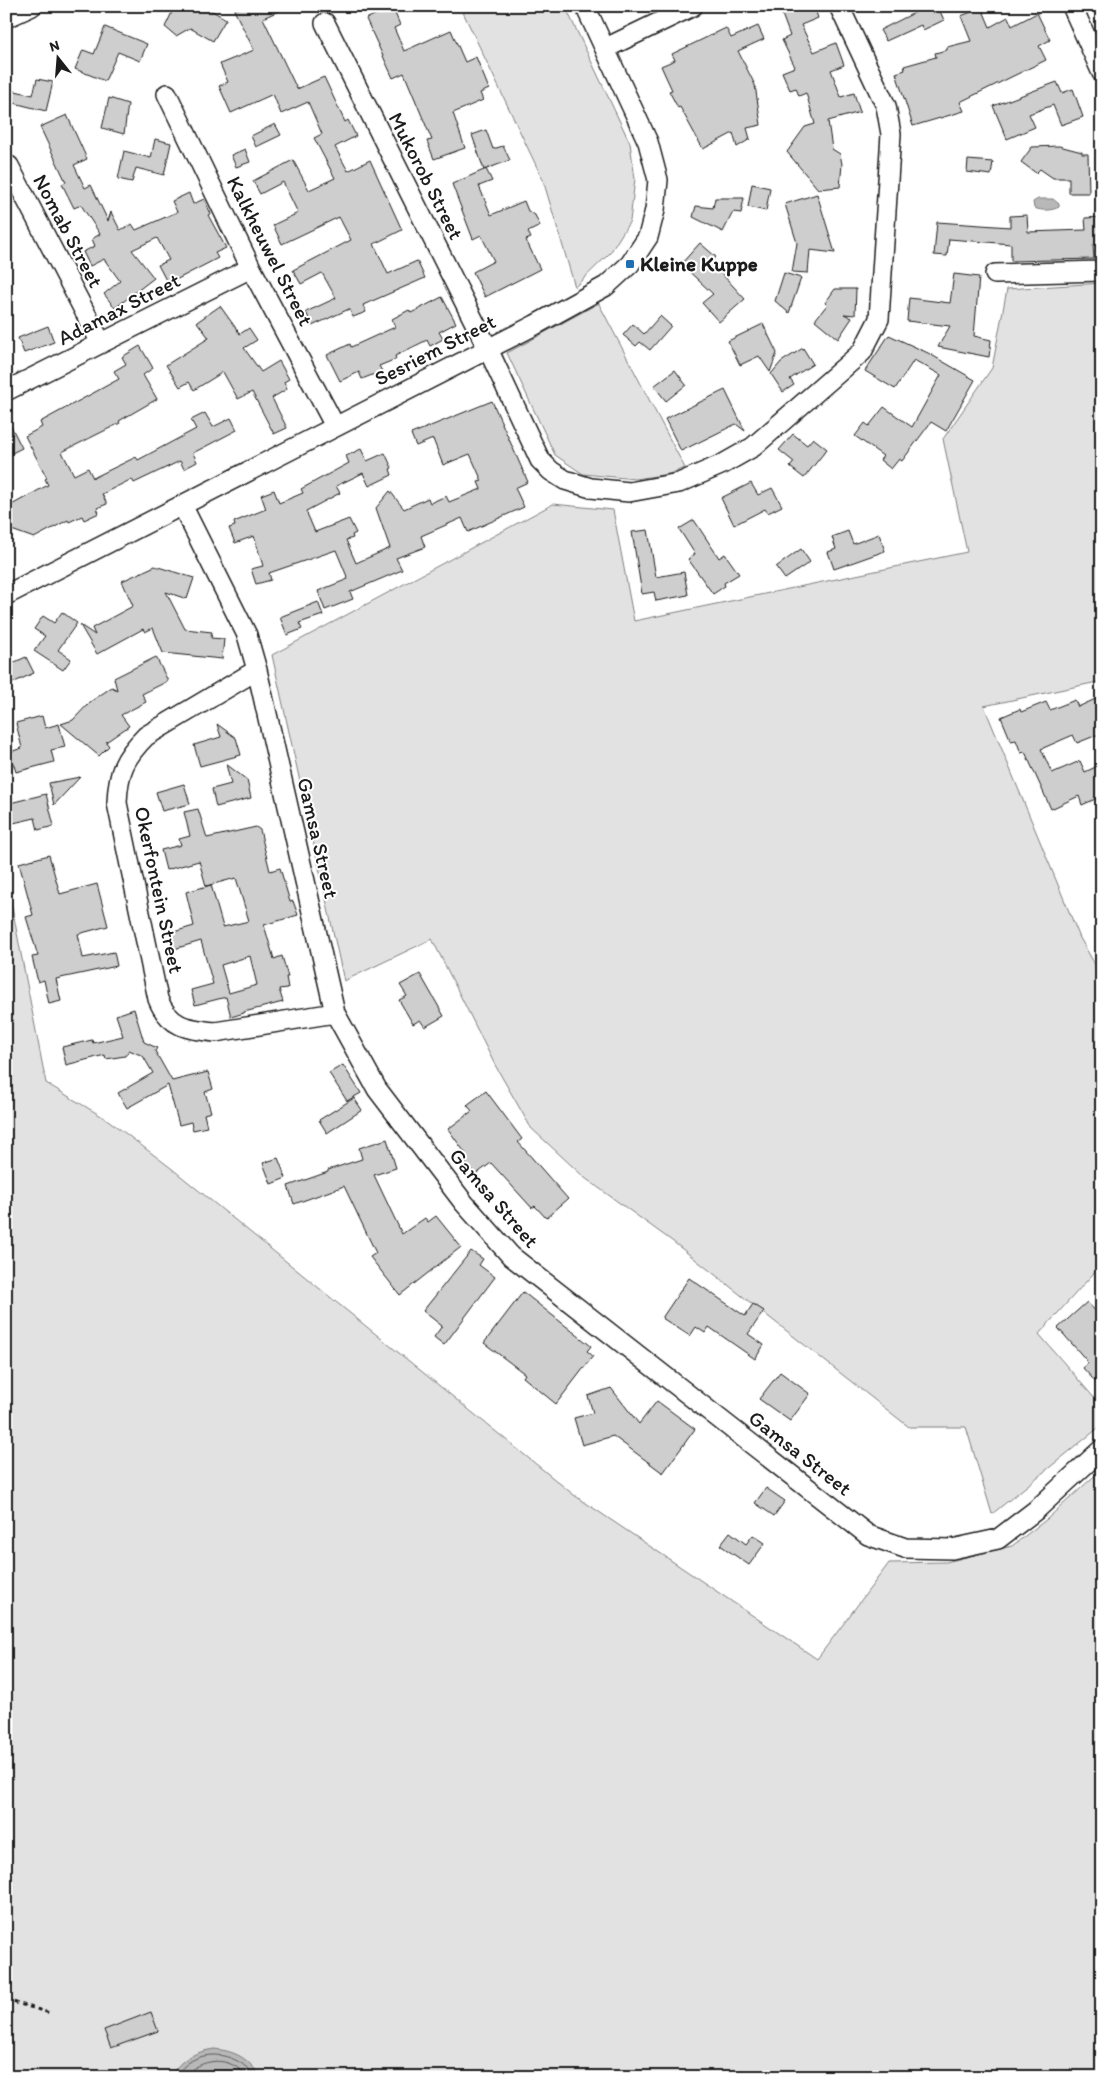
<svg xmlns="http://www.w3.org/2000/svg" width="1108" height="2083" font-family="Itim,sans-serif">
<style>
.green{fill:#e2e2e2;stroke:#7f7f7f}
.water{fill:#b8b8b8;stroke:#7a7a7a}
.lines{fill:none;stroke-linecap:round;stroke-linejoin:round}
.shore{stroke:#5a5a5a;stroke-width:1}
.building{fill:#cecece;stroke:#1c1c1c;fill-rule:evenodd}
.minor-casing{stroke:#1c1c1c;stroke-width:22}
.path{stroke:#1c1c1c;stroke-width:3;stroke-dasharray:4 4;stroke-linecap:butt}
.minor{stroke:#fff;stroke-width:19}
.poi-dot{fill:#1f6fb2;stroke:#fff;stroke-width:2}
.labels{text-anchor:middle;stroke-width:4;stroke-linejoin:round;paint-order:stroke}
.street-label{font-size:21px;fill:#1c1c1c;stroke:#fff}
.poi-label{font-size:21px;font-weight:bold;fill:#1c1c1c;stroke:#fff;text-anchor:start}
</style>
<rect width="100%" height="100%" fill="#fff"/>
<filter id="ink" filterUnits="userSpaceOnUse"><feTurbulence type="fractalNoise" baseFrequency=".02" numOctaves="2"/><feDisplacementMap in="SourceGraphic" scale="10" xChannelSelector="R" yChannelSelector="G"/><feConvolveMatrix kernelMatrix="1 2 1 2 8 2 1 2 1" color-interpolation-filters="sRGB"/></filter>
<g filter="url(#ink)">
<path class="green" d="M460 6H565L630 143 635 179 630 221 610 253 575 287 543 180Z
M1102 283V681L984 706 1080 938 1102 977V1264L1039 1334 1102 1407V1425L992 1514 966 1427H909L672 1241 585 1178 531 1128 495 1065 432 939 344 981 272 655 553 504 613 510 634 621 967 552 943 439 992 368 1007 289Z
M599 303V304L685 468 669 474 635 479 583 474 555 455 507 353Z
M6 876 46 1083 108 1120 171 1168 574 1495 817 1659 889 1563 946 1562 1012 1546 1047 1519 1102 1469V2077H6Z"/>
<path class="water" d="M1038 199H1053L1059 204V207C1051 211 1042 211 1034 208L1033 202Z
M214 2049C235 2051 249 2058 260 2077H170C180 2059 195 2052 214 2049Z"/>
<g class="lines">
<path class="shore" d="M176 2077C192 2046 237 2049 255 2077
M183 2077C201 2058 230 2054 247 2077"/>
</g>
<path class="building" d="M175 6H204L226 19 213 41 190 28 176 36 165 27Z
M243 6H290L263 18 297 89 324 77 345 122 348 120 356 136 335 147 348 171 370 160 402 230 374 244 388 274 417 261 425 278 363 305 366 312 353 317 349 309 312 326 306 312 336 298 322 273 301 284 293 270 351 240 339 217 282 244 273 225 298 213 283 182 260 194 253 181 293 160 309 190 335 178 314 138 322 134 308 102 281 114 273 94 231 113 219 86 228 82 220 64 254 50 234 10Z
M375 6H392L400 25 394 28 404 51 451 30 465 62 476 57 489 89 480 93 483 100 453 113 465 148 434 159 427 141 432 140 404 73 393 78 366 19 378 13Z
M789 6H814L818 18 801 25 814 52 836 43 844 65 831 70 841 97 854 93 860 112 828 121 832 149 840 154 842 164 840 187 818 189 787 152 805 127 815 124 806 93 799 96 796 88 790 90 782 72 795 67 782 40 790 36 780 9Z
M928 6 930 11 938 7 944 20 923 30 921 25 886 41 880 30Z
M982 8 990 27 1008 17 1012 26 1037 13 1050 40 1039 46 1046 60 960 102 964 111 913 126 896 73 905 70 904 66 936 57 935 53 947 50V47L971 41 961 16Z
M758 26 764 39 738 51 755 85 761 125 747 128 750 139 737 147 733 133 703 149 680 107 678 108 669 91 672 90 661 66 675 60 672 54 726 28 731 38Z
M105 27 147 44 140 61 118 52 105 81 75 69 83 50 94 54Z
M37 79 53 82 46 111 6 101V89L33 95Z
M1057 82 1062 93 1073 89 1083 117 1061 125 1053 105 1029 114 1035 127 1007 139 993 106Z
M109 98 128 104 124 134 102 128Z
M67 115 87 159 74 165 85 188 91 185 108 221 111 212 120 230 132 224 136 230 177 212 172 201 189 193 193 204 204 199 211 214 208 215 226 248 215 253 218 258 168 284 158 265 169 260 157 238 132 250 154 278 115 308 104 294 120 281 104 259 90 266 83 252 95 246 92 239 100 234 81 205 74 208 62 184 66 182 40 127Z
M275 124 281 135 256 147 251 136Z
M486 130 493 149 503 146 510 160 484 170 472 135Z
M155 139 171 143 164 175 136 168 132 182 118 179 124 151 151 158Z
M1059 146 1082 152V154H1088L1089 193H1069V178H1053L1040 169 1036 173 1021 162 1032 147Z
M245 149 250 162 236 167 231 155Z
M968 160 993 162 991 175 967 172Z
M486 169 492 181 479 186 491 215 524 201 528 211 535 215 540 226 528 232 531 238 526 240 540 269 485 297 473 272 494 261 481 235 473 239 452 184Z
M752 184 770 188 766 211 748 207Z
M817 194 835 253 810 250 808 273 792 272 797 243 785 204Z
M715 198H744L741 213 733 212 723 232 693 217 696 206 713 208Z
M1027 215 1028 232 1086 230 1085 218 1102 217V245H1093L1094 259 1011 261V244L949 239 947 256 934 255 937 222 1010 227V216Z
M700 243 716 257 711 262 745 299 719 322 702 303 713 294 681 264Z
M784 273 801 278 789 313 775 301Z
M954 274 979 277 974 336 991 340 989 357 938 347 950 326 907 321 909 298 950 303Z
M835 289H856L855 315 844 314 852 318 838 339 815 320 827 305 825 303Z
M442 297 456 323 439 332 443 339 430 346 427 340 395 356 396 359 379 366 382 371 362 379 359 372 340 381 327 355 350 344 351 347 395 327 392 319 409 310 411 313Z
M220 306 240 334 249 328 257 340 244 348 261 372 279 361 289 379 284 382 287 389 272 398 287 428 274 434 252 392 238 399 223 372 194 390 189 382 180 387 166 365 209 338 197 322Z
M660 316 671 326 650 350 640 342 636 346 623 335 633 324 644 334Z
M763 324 777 353 770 372 759 356 740 365 728 341Z
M48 326 54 342 24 353 18 338Z
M889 335 928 353 975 380 946 431 931 422 902 461 899 459 891 469 880 460 883 456 855 436 865 423 869 426 884 407 912 427 941 375 914 360 895 389 865 371Z
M140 346 153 368 143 375 157 399 119 421 120 423 62 452 74 475 88 468 93 478 136 457 138 460 196 429 191 420 205 413 213 427 231 418 237 430 193 453 197 462 184 469 180 461 134 483 132 479 102 494 107 504 97 508 99 513 84 520 82 516 69 522 68 520 34 538 6 528V508L48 485 45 479 47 478 25 436 42 427 40 422 119 379 114 371 126 364 122 357Z
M803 348 813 364 790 379 794 385 783 392 771 374 781 362Z
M675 370 686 385 666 401 654 386Z
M725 390 745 431 736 424 681 451 665 419Z
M492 401 528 482 515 488 524 507 468 532 462 518 421 536 425 547 396 558 402 570 350 592 353 599 325 610 318 591 348 579 336 550 269 573 271 580 256 584 251 569 263 566 254 536 235 543 229 528 235 526 234 522 266 509 261 495 274 490 279 503 303 493 301 489 349 463 346 456 361 449 367 461 385 453 392 468 390 469 392 475 369 486 363 473 336 486 340 493 306 511 315 532 349 519 356 533 352 535 353 538 346 540 356 563 390 548 376 508 390 491 404 509 428 498 430 503 446 496 449 502 481 489 478 482 482 481 470 454 443 465 433 439 416 446 411 434Z
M6 416 22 448 6 456Z
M793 434 807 445 813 438 827 449 804 478 790 467 794 462 779 450Z
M751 483 758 495 772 488 782 506 768 513 765 509 734 525 721 498Z
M694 520 719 558 725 554 739 574 724 583 725 586 713 594 688 559 695 554 679 529Z
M648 530 656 577 684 572 688 595 656 601 654 592 642 594 632 532Z
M848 531 853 544 879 534 885 551 834 569 828 552 836 549 832 537Z
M801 549 810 562 785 579 776 567Z
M155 566 194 578 187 599 166 592 185 629 212 632 211 638 224 639 222 659 163 653 153 628 145 632 143 629 97 654 80 625 95 635 92 628 133 606 122 581Z
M318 602 323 615 299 623 302 629 287 635 280 617Z
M62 612 77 623 58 650 71 659 63 670 34 651 45 636 34 629 43 616 54 623Z
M26 657 34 673 6 686V666Z
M156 657 168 681 142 694 146 702 121 715 129 726 106 742 109 746 99 756 61 724 73 720 90 702 112 687 117 690 114 678Z
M1102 696V733L1077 743 1073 735 1041 749 1052 773 1080 761 1085 772 1102 764V796L1082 805 1079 796 1051 809 1025 752 1021 753 1016 740 1011 741 1001 717 1020 709 1021 712 1046 702 1050 710 1075 700 1078 707Z
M42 716 45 728 59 724 65 747 51 750 54 762 16 772 10 752 22 748 16 723Z
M217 724 236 738 241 755 200 766 194 745 221 737Z
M226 764 247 780 251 798 216 807 212 789 231 784Z
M80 777 54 805 49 783Z
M184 784 190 804 162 811 156 792Z
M46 794 54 826 38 830 35 818 9 824 6 804Z
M198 809 207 838 256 827 260 830 270 871 280 868 290 902 293 901 298 915 264 925 274 959 282 956 288 977H286L288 988 279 989 283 1002 244 1012V1013L231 1017 226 997 195 1005 191 990 213 984 201 941 174 949 170 933 194 926 186 892 211 885 223 927 249 921 236 878 206 886 199 861 166 870 161 850 181 845 179 839 190 836 184 812ZM250 956 257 985 229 993 221 965Z
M49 855 60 894 97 884 108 926 78 934 83 958 114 952 117 966 56 979 61 1001 49 1004 44 980 38 982 32 957 38 956 26 917 33 915 19 863Z
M420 974 444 1016 425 1027 420 1020 413 1024 399 1000 407 996 400 985Z
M134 1009 144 1042 157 1048 155 1051 172 1081 208 1072 213 1089 205 1092 211 1112 204 1114 207 1127 193 1130 191 1122 179 1125 168 1085 127 1108 118 1093 153 1073 143 1056 129 1050 125 1056 106 1059 105 1055 66 1065 62 1047 92 1040 93 1043 123 1036 116 1015Z
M343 1065 361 1093 347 1101 329 1073Z
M486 1091 522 1139 518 1142 568 1199 546 1218 535 1206 532 1208 491 1163 475 1175 462 1158 466 1154 448 1129 472 1111 467 1105Z
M354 1098 362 1110 327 1133 319 1120Z
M387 1139 396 1168 374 1175 402 1234 425 1218 428 1222 436 1216 461 1247 400 1295 370 1257 376 1253 344 1186 294 1204 288 1186 328 1172V1170L362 1159 359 1148Z
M278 1158 286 1178 271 1184 263 1163Z
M471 1251 483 1259 479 1265 495 1277 444 1345 434 1337 442 1326 423 1311Z
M689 1278 745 1316 753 1304 764 1311 748 1334 764 1345 755 1359 709 1327 705 1333 696 1327 690 1336 662 1318Z
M523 1292 591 1346 587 1351 593 1356 556 1404 523 1377 525 1374 484 1343Z
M1087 1302 1102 1318V1389L1083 1368 1088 1362 1058 1328Z
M780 1372 810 1394 790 1421 759 1399Z
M611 1388 639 1424 657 1401 695 1429 663 1473 613 1436 582 1445 574 1418 593 1413 588 1396Z
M766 1488 785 1501 774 1516 755 1503Z
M730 1532 746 1544 753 1535 765 1543 749 1565 720 1545Z
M151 2012 158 2031 111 2048 104 2030Z"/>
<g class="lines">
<defs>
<path id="minor" d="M1072 6 1102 73
M6 18 32 6
M325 23 488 349 540 460 551 471 565 480 591 488 629 492 679 483 723 464 753 447 862 352 879 319 891 134 886 106 839 6
M606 48 693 6
M167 94 251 268 335 426
M9 166 101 343
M995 274 1102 271
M6 391 251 268
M182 505 247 635 257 670 335 1013 377 1089 464 1203 511 1256 868 1535 905 1548 952 1549 998 1539 1036 1510 1102 1449
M6 595 535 325 606 286 630 264 648 237 655 210 658 180 648 142 585 6
M257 670 146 736C124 758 118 772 117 803L158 999C169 1027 187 1029 215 1032L335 1013"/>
</defs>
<use href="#minor" class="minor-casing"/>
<path class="path" d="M6 2000 50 2013"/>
<use href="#minor" class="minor"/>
</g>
</g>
<rect class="poi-dot" x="625" y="259" width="10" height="10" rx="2.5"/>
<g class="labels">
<g class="street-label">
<text transform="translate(426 176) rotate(63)" y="7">Mukorob Street</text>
<text transform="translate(68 231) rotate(62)" y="7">Nomab Street</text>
<text transform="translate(270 251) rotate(63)" y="7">Kalkheuwel Street</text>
<text transform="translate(119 309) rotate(-27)" y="7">Adamax Street</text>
<text transform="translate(435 350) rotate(-27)" y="7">Sesriem Street</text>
<text transform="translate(318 838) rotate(77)" y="7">Gamsa Street</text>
<text transform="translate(159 890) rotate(78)" y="7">Okerfontein Street</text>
<text transform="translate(494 1198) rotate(49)" y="7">Gamsa Street</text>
<text transform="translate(800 1453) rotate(38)" y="7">Gamsa Street</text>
</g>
<g class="poi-label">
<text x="640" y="271">Kleine Kuppe</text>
</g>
</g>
<rect width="1108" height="2083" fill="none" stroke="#fff" stroke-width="25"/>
<rect x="12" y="12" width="1083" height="2058" fill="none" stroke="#1c1c1c" stroke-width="2" filter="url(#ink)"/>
<g transform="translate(58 58) rotate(343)" stroke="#ffffff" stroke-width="4" paint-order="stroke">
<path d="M0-4L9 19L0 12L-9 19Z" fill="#1c1c1c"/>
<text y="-8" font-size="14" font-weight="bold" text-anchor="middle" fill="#1c1c1c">N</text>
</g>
</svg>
